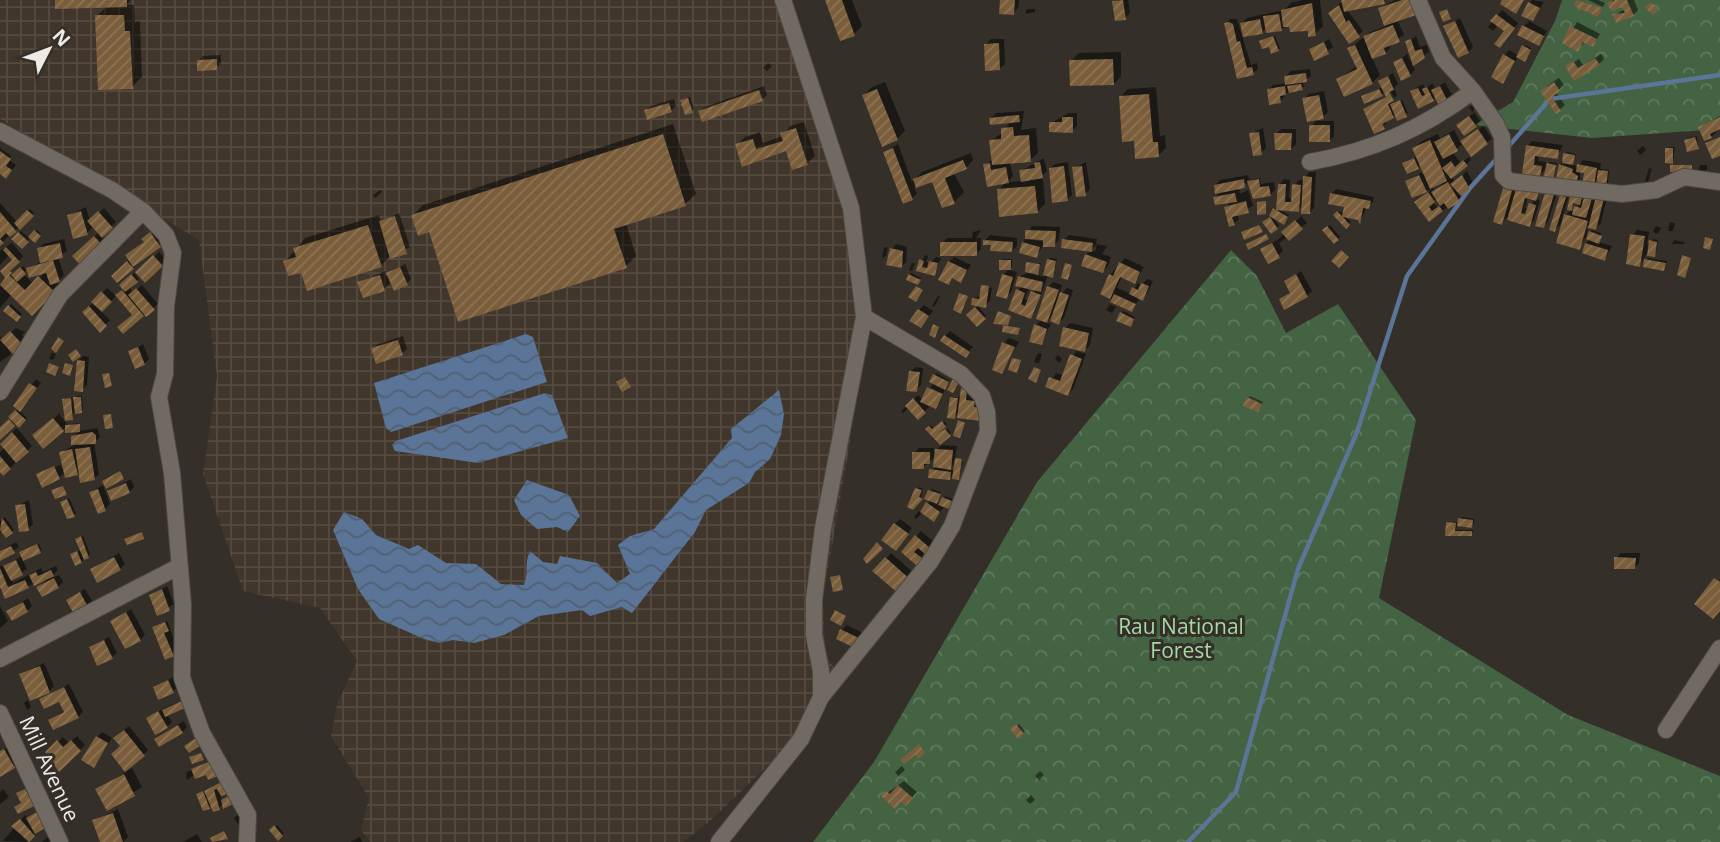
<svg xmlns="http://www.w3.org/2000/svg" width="1720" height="842" font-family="'Open Sans',sans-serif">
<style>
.industrial{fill:url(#industrial-grid)}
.forest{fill:url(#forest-crowns)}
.water{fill:url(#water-waves)}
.shadow{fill:#0007;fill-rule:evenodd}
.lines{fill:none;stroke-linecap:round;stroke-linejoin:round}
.stream{stroke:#5a7598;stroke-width:4.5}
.building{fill:url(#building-hatch)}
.minor-casing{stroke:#4e4a44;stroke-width:18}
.minor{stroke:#716a63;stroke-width:16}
.labels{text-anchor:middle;stroke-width:6;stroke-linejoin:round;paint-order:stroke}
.park-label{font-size:21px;fill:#a5d9a2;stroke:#342f28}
.street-label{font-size:21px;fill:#eeeae6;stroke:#342f28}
</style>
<defs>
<pattern id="industrial-grid" width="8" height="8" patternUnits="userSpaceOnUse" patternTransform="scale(1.75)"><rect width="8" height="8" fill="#41362b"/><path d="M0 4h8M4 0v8" fill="none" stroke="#544a40"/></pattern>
<pattern id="forest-crowns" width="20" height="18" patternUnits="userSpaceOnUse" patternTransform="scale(1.75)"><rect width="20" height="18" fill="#446343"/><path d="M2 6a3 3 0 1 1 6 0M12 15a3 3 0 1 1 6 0" fill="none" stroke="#5f7a5e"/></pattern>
<pattern id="water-waves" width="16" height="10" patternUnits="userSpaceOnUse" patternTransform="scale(1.75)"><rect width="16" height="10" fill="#5a7598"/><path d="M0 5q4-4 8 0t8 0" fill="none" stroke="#516073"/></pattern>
<pattern id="building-hatch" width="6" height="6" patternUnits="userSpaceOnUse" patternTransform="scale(1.75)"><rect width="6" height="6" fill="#7a5d3a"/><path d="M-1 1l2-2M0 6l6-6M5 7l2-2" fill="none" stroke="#8d7456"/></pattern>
</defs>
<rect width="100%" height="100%" fill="#342f28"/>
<path class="industrial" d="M0 0H776L843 174 865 319 855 365 850 443 823 597 825 652 839 678 784 750 710 821 683 842H370L361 830 369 798 331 736 337 704 357 661 320 608 243 591 203 474 217 376 199 240 0 119Z"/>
<path class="forest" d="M1562 0H1720V129L1592 138 1474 125 1513 102 1555 21Z
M1231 250 1257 276 1286 333 1338 304 1416 420 1379 598 1568 715 1720 776V842H813L874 762 1037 482Z"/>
<path class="water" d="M526 334 533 337 547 382 391 432 386 428 374 383Z
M779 390 784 414 781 435 770 459 755 472 749 483 706 510 695 532 632 613 622 607 590 616 582 610 539 616 504 635 474 643 453 640 439 643 424 639 379 619 358 589 333 530 344 512 362 519 376 535 409 549 418 545 446 563 476 564 501 584 524 585C529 573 524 563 530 551L543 562 557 564 560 556 597 563 617 583 630 574 618 545 630 536 654 529 732 438 731 429Z
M545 393 552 395 568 438 478 463 395 451 392 445 396 441Z
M527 480 569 495 580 516 568 532 557 527 537 529 521 515 514 500Z"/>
<path class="shadow" d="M56 0H131L126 5H134L135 22 140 21 142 77 132 87 97 16 107 6Z
M827 0H852L862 26 854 34Z
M1002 0H1019L1018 8 1014 13Z
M1116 0H1128L1130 13 1125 18Z
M1303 0H1320L1323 26 1315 34 1310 29 1291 25 1281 29 1267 27 1262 32 1242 23 1247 18 1284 10 1291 3Z
M1343 0H1387L1347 10 1363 31 1350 41 1335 8Z
M1395 0H1419L1397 19 1404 35 1389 44 1390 48 1386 52 1372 58 1380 75 1372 83 1338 79 1357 66 1349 49 1370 32 1386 26 1380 8Z
M1532 0 1544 2 1533 19 1523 15Z
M1588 0H1598L1605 3 1603 7Z
M1613 0H1634L1638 10 1633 15H1614L1625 9 1623 4H1609Z
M1027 9H1035V12L1025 14Z
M1502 10 1518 23 1505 41 1507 31 1498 25 1493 31 1488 27Z
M1460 18 1473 47 1468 52 1445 27Z
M1230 19H1237L1251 65 1257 63 1258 69 1253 73 1238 77 1226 24Z
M1529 21 1547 31 1538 44 1524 26Z
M1577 22 1600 34 1593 45 1585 41 1578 50 1564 43Z
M1275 36 1280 48 1278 50 1263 40Z
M1416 36 1420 47 1427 45 1429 52 1414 63 1407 42Z
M991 39H1004L1005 64 1000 68 986 44Z
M1329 39 1333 47 1315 58 1311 50Z
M1525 45 1531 48 1526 58 1518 57 1503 82 1505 55 1509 50 1518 55Z
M1121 52V76L1114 84 1071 61 1079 53Z
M1407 54 1415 70 1410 75 1395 63Z
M1601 54 1604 59 1599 64 1574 79 1570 65 1579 59 1583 65Z
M221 55V63L216 68 198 61 203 56Z
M768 63 772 66 767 71 763 68Z
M1310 69 1311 76 1303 81 1304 87 1290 89 1280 102 1268 90 1273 85 1286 83V76L1291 71Z
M1393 73 1398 84 1394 88 1397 95 1394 98 1388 85 1382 95H1365L1383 87 1380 81Z
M1559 78 1564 85 1556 92 1565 105 1557 112 1547 86Z
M885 82 905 131 897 139 864 95 872 87Z
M1445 82 1453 97 1448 102 1436 97 1419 106 1412 92 1417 87 1423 84 1425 89 1433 83 1435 89Z
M764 86 767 95 762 100 700 111 705 107Z
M1156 87 1160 136 1165 135 1166 148 1158 156 1135 139 1120 97 1128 89Z
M1324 91 1328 112 1323 117 1304 99 1309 94Z
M1389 95 1392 102 1402 100 1408 113 1396 114 1387 119 1385 126 1380 115 1365 109Z
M690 97 694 109 692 111 682 101Z
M674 99 676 106 671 111 646 110 651 106Z
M1474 103 1477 107 1473 111 1480 121 1476 126 1463 121 1474 113 1469 108Z
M1024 111 1021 130 1036 128 1038 153 1030 160 1010 162 1013 176 1008 182 1023 181 1021 171 1044 158 1047 171 1039 179H1043L1045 204 1037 212 999 190 1007 181 988 185 985 165 993 159 991 141 1003 132 1010 122 991 118 996 113Z
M1069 113H1077V126L1072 131 1051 123Z
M1720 116V128L1711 137 1700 127Z
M1316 121H1334V136L1329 141 1311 126Z
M804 122 815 156 807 164 787 148 743 164 737 145 745 137 760 132 763 143 783 136 790 126Z
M673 124 696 194 685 204 626 223 636 256 626 266 413 215 423 205Z
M1483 126 1492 138 1487 143H1464L1452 152 1461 163 1469 157 1471 160 1452 177 1455 182 1467 171 1473 183 1459 200 1430 219 1422 197 1432 189 1413 195 1407 181 1424 171 1421 164 1418 167 1406 161 1418 156 1414 148 1422 141 1438 134 1440 138 1454 130 1461 143ZM1446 180 1435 191 1431 186ZM1437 198 1441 205 1438 208 1433 202Z
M1263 128 1266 148 1261 153 1251 134Z
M1281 129H1296V144L1291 149 1276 134Z
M1697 136 1698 147 1686 140 1688 138Z
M1532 141 1563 145 1557 157 1539 155 1538 161 1546 162 1545 167 1550 162 1557 163 1552 179 1547 167 1540 175 1524 173 1527 146Z
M898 144 912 182 922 172 971 153 973 160 966 168 953 172 964 192 954 202 933 179 914 187 917 194 912 198 885 152Z
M1643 146 1646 150 1640 155 1637 151Z
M1669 147H1675L1673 162 1667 149Z
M0 148 11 156 9 160 16 165 11 171 0 172Z
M1567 152 1576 154 1572 164 1578 167 1583 160 1601 163 1600 169 1609 170 1608 184 1606 186 1599 179 1593 184 1586 171H1580V180L1576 185 1560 165Z
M1068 162 1072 195 1067 200 1050 168 1055 164Z
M1086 162 1090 189 1085 194 1074 168Z
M1700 165H1707V170L1698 172Z
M1649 168 1652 169 1648 182 1645 181Z
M1309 172H1316L1314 208 1309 213 1303 205 1298 210 1278 208 1280 184 1284 179 1290 180 1289 198H1293L1294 185 1299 180H1304Z
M1248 175 1249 180 1260 178 1261 184 1274 182 1275 190 1270 195 1249 182 1239 187 1240 194 1248 190 1253 206 1237 214 1239 219 1234 224 1226 207 1232 201 1215 197 1222 191 1215 185 1220 180Z
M1509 184 1543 187 1536 199 1540 201 1534 221 1529 225 1511 214 1501 223 1504 189ZM1528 197 1535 199 1529 209 1525 208Z
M1559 187 1548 222 1543 227 1548 190Z
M1336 189 1374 197 1373 202 1367 207 1361 219 1345 216 1351 222 1346 226 1335 215 1340 211 1344 215 1346 205 1331 194Z
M1591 189 1596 190 1594 200 1602 192 1608 193 1601 223 1596 228 1586 225 1585 228 1588 229 1586 236 1592 230 1601 233 1598 242 1612 246 1605 259 1586 243 1591 239 1586 237 1579 248 1564 221 1555 230 1561 196 1566 191 1570 192 1562 219 1571 210 1575 211 1580 203 1574 202 1571 209 1573 192 1584 193 1582 198Z
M380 190 382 192 375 198 373 195Z
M0 203 17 222 30 209 34 213 0 244Z
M86 207 90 221 104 208 116 222 102 235 107 241 74 256 99 232 90 222 92 228 87 233 69 215Z
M1276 208 1289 215 1286 221 1274 210Z
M399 213 410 247 389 257 381 266 302 270 285 262 305 238 379 215 381 222Z
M1272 216 1279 226 1271 232 1265 222Z
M1301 216 1307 223 1279 243 1283 251 1278 256 1262 249 1279 239Z
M1670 222 1675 223 1673 231H1668Z
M1330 225 1340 237 1334 242 1324 230Z
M1032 226 1060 227 1059 240 1054 245H1043L1037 256 1023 243ZM1034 238H1045V242L1034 240Z
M1656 226 1661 228 1658 234 1653 232Z
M156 229 165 241 133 268 118 271Z
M37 230 41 234 35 240 31 237 22 247 13 239 21 231 29 238Z
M981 230 976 238H981V249L976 254 942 243 947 238H972L973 232Z
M1637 230 1649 232 1647 245 1653 239 1658 240 1656 253 1646 254 1640 265 1632 235Z
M990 235 1017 238V246L1012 251 985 240Z
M1069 235 1097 239 1096 244 1107 246 1102 254 1111 257 1108 266 1103 271 1086 255 1091 250 1095 252 1097 244 1091 250 1064 240Z
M64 239 67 251 58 257 64 275 58 281 61 283 32 313 12 294 0 308V287L7 278 1 271 14 260 9 255 0 265V251L12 243 23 256 5 276 8 278 23 266 26 270 23 274 34 284 46 271 28 269 41 262 39 249 43 244Z
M1674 240 1684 242V244H1672Z
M896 244 907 247 906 262 901 267 892 249Z
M888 247 886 256 882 258 884 248Z
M159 252 167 260 145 280 138 272Z
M925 255 928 256 926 262 930 263 936 257 941 258 934 274 918 270Z
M954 257 971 265 961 281 954 277 948 283 949 262Z
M1050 258 1057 259 1054 274 1048 275 1035 312 1031 317 1010 309 1021 286 1019 277 1027 273 1028 263H1041L1036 275 1044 277ZM1029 288 1036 289 1029 301 1025 299Z
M1125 258 1144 267 1135 282 1142 285 1147 279 1153 281 1147 294 1140 298 1132 310 1102 294 1110 275ZM1122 276 1138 283 1131 294 1117 288Z
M1648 258 1667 261 1666 267 1664 269 1646 260Z
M1003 259H1012V267L1009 270 1017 272 1011 292 1006 297 1003 275 1010 268 1001 261Z
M912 263H915L912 271 909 270Z
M405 264 411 279 407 284 392 282 384 289 359 283 385 271 386 276Z
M1301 271 1312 291 1307 296 1281 300 1292 292 1286 281Z
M134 273 139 279 129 287 133 293 142 285 158 304 123 332 134 314 118 295 125 289 121 285Z
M911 273 921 278 919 281 908 279Z
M1053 282 1062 285 1059 296 1067 288 1073 290 1064 318 1059 323 1055 313 1046 322 1051 324 1041 343 1036 325 1042 319 1049 287Z
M984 284V287L992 288 990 301 985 306 973 299 981 295Z
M107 288 116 296 101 311 110 320 100 330 84 312Z
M938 296 940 297 934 307 932 306Z
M11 304 22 314 16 320 6 311Z
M1110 304 1116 307 1112 313 1106 310Z
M924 305 933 311 921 326 919 310Z
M978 306 986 316 977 324 969 315Z
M1123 311 1135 317 1132 323 1122 313Z
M1070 323 1093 328 1090 345 1085 350 1065 328Z
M16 328 25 332 22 335 26 339 13 352 7 347 11 354 0 362V336L3 340Z
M950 331 973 347 966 355 945 336Z
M403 336 407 349 402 354 373 348 378 344Z
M1009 338 1019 342 1002 372 1004 343Z
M143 344 149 359 144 364 131 351Z
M1076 351 1086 354 1073 389 1068 394 1048 386 1056 373 1064 376Z
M52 353 56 354 53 360 49 359Z
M1038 353 1042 354 1039 363 1034 362Z
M1058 355 1062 359 1059 363 1055 359Z
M83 356 89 357 87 385 82 390 78 361Z
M916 367 923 368 921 385 916 390 911 371Z
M936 373 949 380 940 402 936 407 931 405 918 418 909 408 903 413 901 411 918 395 923 400 934 382Z
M36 379 41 383 19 410 27 418 19 425 13 419 14 425 0 437V429L19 409 15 406Z
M967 384H971L970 396 979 397 980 419 959 412 954 418 952 397H961Z
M77 396H82L83 410 74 412 72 418 64 400 72 397 73 400Z
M1250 396 1263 402 1258 410 1248 398Z
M59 414 68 425 78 423V430L67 426 63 430 39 431Z
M944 421 947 424 935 433 948 429 951 433 940 442 927 429 931 425 934 429Z
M17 428 32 446 10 468 0 469V452L5 447 1 443Z
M97 428 100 437 94 442 99 474 94 479 80 473 66 476 61 452 73 446V437L79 431Z
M942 445 957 446 955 460 963 461 959 478 954 473 949 479 931 470 935 468 936 456 923 467 914 453 919 448H934V452ZM956 462 955 470H948Z
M60 465 65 472 59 478 38 475Z
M131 479 134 487 129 492H109Z
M103 485 110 504 105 509 91 492Z
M919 487 923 489 919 504 916 503Z
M931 489 941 492 937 502 941 505 945 496 953 499 950 505 945 506 934 519 923 512 916 519 914 517 919 511 921 513 931 500Z
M69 498 76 513 74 515 62 502Z
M29 500 33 524 28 529 17 506Z
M5 517 14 530 6 536 3 530 0 533V521Z
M1462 517 1474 519V524L1457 525 1456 530H1473V532L1447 535 1448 523 1459 522Z
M900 519 912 528 901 544 895 524Z
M921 531 934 542 916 563 903 552Z
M83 536 90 554 81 562 74 553 81 550 79 537Z
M16 542 19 547 0 559V551Z
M39 544 42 550 22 559 27 569 11 579 13 583 41 568 43 572 56 566 58 570 49 579 59 575 63 582 58 587H39L49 577 6 596 0 583V566H6L23 555V551Z
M119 553 125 564 120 569H92Z
M891 553 915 574 903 587 875 571Z
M1621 553H1640L1639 563 1634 568 1616 558Z
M167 586 174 604 158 613 151 595Z
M85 589 92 601 87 605 68 600Z
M28 598 32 606 27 611H9Z
M0 606 8 621 0 628Z
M131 609 145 635 140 640 112 621Z
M167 621 178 650 173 654 156 626Z
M847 625 863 633 859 641 842 630Z
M109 637 117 653 112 657 91 647Z
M44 663 54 686 49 691 21 674Z
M173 677 178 687 173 691 155 688Z
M69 684 83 712 78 717 50 720 65 710 60 700H41Z
M28 700 31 707 27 710 24 703Z
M184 700 167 714 172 722 167 727 148 718 164 708Z
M184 721 187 727 182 732 160 745 161 735Z
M1019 724 1025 731 1019 736 1013 729Z
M129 726 148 750 143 755 122 746 120 733Z
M102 732 112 738 93 766 97 737Z
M77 736 85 745 59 770 47 752 63 737 69 743Z
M9 746 19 762 0 775V752Z
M218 756 207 773 195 774 187 780 186 773Z
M902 766 905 770 898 776 895 772Z
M132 768 142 787 108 808 98 790Z
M1040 771 1044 775 1039 780 1035 776Z
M904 781 917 792 906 804 883 796Z
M217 784 223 804 219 808 212 804 209 807 200 793Z
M3 789 9 797 0 804V792Z
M1031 795 1035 800 1030 804 1026 800Z
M45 807 39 830 26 842 3 841 25 815 28 818Z
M118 809 128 837 123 842H102L94 821Z
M240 813 242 831 234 818Z
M277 825 284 833 278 838 271 830Z
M197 834 202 842H183Z
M50 835 56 842H42Z
M360 837 362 842H350Z"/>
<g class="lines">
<path class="stream" d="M1507 148 1550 99 1720 75
M1188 842 1236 792 1298 569 1357 432 1407 276 1470 188 1498 157"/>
</g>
<path class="building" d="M55 0H127V7L55 9Z
M825 0H842L855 36 840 41Z
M1000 0H1015L1014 15 999 14Z
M1123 0 1126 20 1115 21 1112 1Z
M1341 0H1384L1385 4 1344 12Z
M1402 0H1411L1419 14 1384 26 1378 8Z
M1502 0H1524L1516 14 1500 4Z
M1576 0 1602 8 1598 17 1574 6Z
M1615 0H1627L1634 16 1616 23 1612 14 1625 13 1622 7 1611 11 1607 3Z
M1528 2 1540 8 1533 21 1521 16Z
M1651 2 1658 10 1653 15 1645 7Z
M1312 3 1316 36 1308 37V31L1290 32 1289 27H1283L1281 10Z
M1339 5 1346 22 1349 20 1360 37 1349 44 1328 13Z
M1447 9 1451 19 1443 22 1439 12Z
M1279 14 1282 31 1266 33 1263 16Z
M1496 14 1515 28 1500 48 1494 44 1504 31 1490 21Z
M95 15H124L125 31H130L133 89 98 90Z
M1260 19 1263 34 1243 37 1240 23Z
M1455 21 1469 53 1458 58 1443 26Z
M1229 22 1233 24 1237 42 1240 41 1247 68 1252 67 1254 75 1237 79 1224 23Z
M1393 25 1400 42 1384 48 1386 54 1372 59 1363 36Z
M1522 25 1544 36 1539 46 1517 35Z
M1570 26 1597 39 1593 47 1583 42 1578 52 1562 43Z
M1273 36 1279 51 1271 54 1269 47 1262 49 1259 41Z
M1411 39 1415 51 1422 49 1425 58 1413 66 1405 41Z
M1324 42 1329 54 1314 61 1309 49Z
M999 43 1000 70 985 71 984 44Z
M1355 45 1373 84 1344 97 1336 79 1357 69 1347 48Z
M1522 45 1531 50 1525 62 1516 57Z
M1503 54 1515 61 1503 84 1491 77Z
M1402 58 1411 76 1401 81 1393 62Z
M1595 58 1600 65 1574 81 1565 66 1573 61 1578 68Z
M217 59V70L197 71V60Z
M1113 59 1114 85 1070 86 1069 60Z
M1306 73 1307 82 1285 85 1284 76Z
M1388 76 1394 90 1389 92 1394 101 1388 104 1394 118 1382 124 1385 129 1374 134 1363 109 1386 97 1378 81Z
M1554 82 1560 91 1552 97 1561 111 1556 114 1540 91Z
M1301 84 1303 90 1289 93 1287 86Z
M1285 86 1286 95 1280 96 1281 103 1269 105 1267 89Z
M1440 86 1449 104 1440 108 1431 90Z
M1427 87 1434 101 1418 109 1410 91 1418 88 1422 96 1425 95 1422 89Z
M877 89 898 140 882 147 862 95Z
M1379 89 1383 96 1364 104 1361 96Z
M759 90 763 101 702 122 698 111Z
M1149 94 1153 142H1158L1159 157 1135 159 1134 141 1122 142 1119 96Z
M1319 95 1324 119 1307 122 1302 98Z
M688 98 693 113 685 115 680 100Z
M1400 100 1407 117 1397 121 1390 104Z
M669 103 672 112 647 120 644 110Z
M1019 115 1020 122 990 125 989 118Z
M1469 116 1477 127 1464 136 1456 125Z
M1062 117H1073V133L1049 132V122H1062Z
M1720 117V129L1710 134 1712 138 1704 141 1698 127Z
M1309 125H1330V142H1309Z
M1013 127 1014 136 1029 135 1031 162 992 165 989 140 1001 139V128Z
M796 128 808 165 792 170 786 151 742 167 735 144 753 139 756 149 783 141 780 133Z
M1478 129 1488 144 1471 157 1460 141Z
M1259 132 1262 155 1253 156 1249 133Z
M1274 133H1292L1291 150H1275Z
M663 134 686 206 614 229 627 268 458 322 429 232 418 236 411 215Z
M1449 134 1458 151 1443 159 1434 142Z
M1695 137 1699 149 1687 152 1684 140Z
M1720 137V156L1712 159 1705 143Z
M1430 140 1447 181 1430 189 1412 148Z
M1526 145 1559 150 1558 159 1535 156 1534 165 1542 166 1540 177 1522 174Z
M893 148 913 200 903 204 883 152Z
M1665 148H1673V164L1665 163Z
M0 151 11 159 6 166 12 170 6 179 0 174Z
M1563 153 1575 155 1573 165 1562 163Z
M1414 158 1419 169 1407 174 1402 163Z
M963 160 967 169 945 178 955 204 942 208 932 182 916 188 913 179Z
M1463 160 1468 166 1451 179 1442 168 1451 161 1455 167Z
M1040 162 1043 178 1021 182 1019 170 1035 168 1034 163Z
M990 163 991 170 1006 167 1009 183 987 187 983 164Z
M1547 163 1556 165 1553 181 1543 178Z
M1559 164 1573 169 1572 172 1578 176 1576 187 1555 183Z
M1577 164 1597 168 1594 186 1582 184 1584 173 1576 172Z
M1670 165H1692V173L1670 172Z
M1064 166 1068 201 1052 203 1049 168Z
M1082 166 1086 196 1076 197 1072 167Z
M1598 170 1608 171 1606 188 1596 186Z
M1419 175 1427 192 1412 198 1405 181Z
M1462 175 1470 189 1461 196 1450 184Z
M1303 176 1312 177 1310 214H1301Z
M1244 179 1245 188 1215 194 1214 185Z
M1259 179 1260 187 1269 186 1271 196 1253 199 1247 181Z
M1448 182 1460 202 1448 209 1444 203 1440 206 1431 192Z
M1278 184H1286L1285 202H1291L1292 184 1301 185 1299 212 1276 210Z
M1517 185 1539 192 1536 201 1525 198 1521 213 1525 214 1529 203 1536 205 1530 227 1507 220Z
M1035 186 1038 213 999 217 997 189Z
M1503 188 1512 191 1502 225 1493 222Z
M1546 189 1555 191 1544 228 1535 226Z
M1571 191 1583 194 1580 205 1573 203 1572 211 1567 210Z
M1428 192 1435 202 1429 207 1432 211 1439 206 1443 211 1429 222 1414 202Z
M1235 193 1237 202 1215 205 1213 197Z
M1330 193 1371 201 1369 209 1363 208 1360 225 1358 220 1343 217 1350 225 1346 229 1333 215 1337 211 1342 216 1344 207 1328 204Z
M1585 193 1593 195 1586 218 1572 215 1574 206 1581 208Z
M1560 195 1566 197 1555 232 1549 230Z
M1596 196 1604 198 1596 230 1588 228Z
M1246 201 1249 213 1232 217 1235 225 1229 227 1224 207Z
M1266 201V214L1257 215V202Z
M1273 208 1288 217 1284 225 1269 216Z
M27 210 34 216 20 230 14 223Z
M81 211 88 235 73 239 67 215Z
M98 211 113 228 102 238 87 221Z
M0 212 17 232 10 237 6 233 0 239 4 243 0 246Z
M1564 214 1588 221 1580 250 1556 243Z
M395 216 407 254 390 259 379 221Z
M1270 217 1278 229 1271 234 1262 222Z
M1295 220 1303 229 1289 241 1281 232Z
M368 225 382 267 307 291 301 273 288 276 283 261 296 257 293 248Z
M1259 225 1263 232 1244 240 1241 232Z
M1327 226 1339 240 1334 244 1322 230Z
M34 230 41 236 35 243 28 237Z
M1025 230 1056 231 1055 247H1043V240L1025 239Z
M1589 231 1602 236 1599 244 1586 239Z
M18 232 29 242 22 249 11 239Z
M150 232 161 247 133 267 125 255 144 242 141 239Z
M1266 234 1269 239 1248 250 1246 244Z
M1630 234 1645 236 1640 267 1626 264Z
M94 236 104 247 82 267 72 256Z
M1705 237 1713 239 1710 250 1703 248Z
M1062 239 1093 243 1092 252 1061 248Z
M983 240 1013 242 1012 252 990 251 991 245H983Z
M1649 240 1657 242 1655 257 1647 256Z
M940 242H977V256H940Z
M1022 242 1040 247 1037 258 1019 253Z
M60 243 63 258 40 263 37 248Z
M1272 243 1280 258 1268 264 1260 249Z
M1585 243 1608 250 1605 261 1582 253Z
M6 247 20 262 10 271 12 273 9 275 25 290 38 276 55 292 32 316 0 285 5 278 0 271 12 260 3 250Z
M890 248 903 251 902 268 886 265Z
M1341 250 1349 257 1339 268 1331 261Z
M1085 254 1107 262 1103 273 1081 266Z
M153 255 163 266 145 283 135 272Z
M1682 255 1691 258 1685 278 1677 275Z
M919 259 924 261 922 267 927 268 929 261 938 263 935 276 916 271Z
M1047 259 1056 261 1053 278 1043 275Z
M1644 259 1666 263 1664 271 1643 267Z
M53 260 60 282 50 285 46 273 29 278 26 268Z
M999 260H1011V270H999Z
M127 261 134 269 117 283 111 276Z
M948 261 967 270 961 283 952 278 949 285 938 280Z
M1026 262 1040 264 1038 275 1025 272Z
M1119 262 1140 272 1135 284 1120 277 1110 299 1100 294 1109 274 1113 276Z
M1065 263 1072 265 1068 280 1061 278Z
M20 267 26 274 17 282 11 275Z
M400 267 408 285 394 291 386 273Z
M131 274 138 282 125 292 119 285Z
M908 274 921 280 918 285 906 280Z
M1002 274 1013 277 1007 299 996 296Z
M1296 274 1308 297 1284 310 1279 299 1290 293 1284 281Z
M380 275 385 291 363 298 357 282Z
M1018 276 1043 282 1041 292 1015 286Z
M1141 283 1149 286 1143 301 1129 294 1132 287 1138 290Z
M981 285 989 286 986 308 971 305 972 298 979 299Z
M916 286 923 290 916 302 908 297Z
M1047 286 1059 290 1047 323 1036 319Z
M136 288 155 310 146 317 128 295Z
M1016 289 1025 293 1021 304 1025 306 1031 291 1041 295 1031 319 1008 310Z
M122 290 144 316 123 334 117 327 132 315 115 295Z
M101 291 112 302 102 312 91 302Z
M1060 292 1069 295 1059 325 1050 321Z
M959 293 968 296 961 314 953 310Z
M1114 294 1136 304 1132 312 1110 302Z
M8 305 21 317 17 322 3 311Z
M89 306 107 326 100 333 82 312Z
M975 307 986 319 977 327 966 315Z
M918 309 929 316 921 328 909 321Z
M998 311 1011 316 1008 325 993 324Z
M1120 312 1134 319 1131 327 1116 321Z
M933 324 939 327 935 338 929 335Z
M1034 324 1047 329 1042 345 1029 342Z
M1003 325 1020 328 1018 335 1002 332Z
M1063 327 1089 333 1085 352 1059 346Z
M10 331 23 345 13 354 0 340Z
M944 335 970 352 966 358 940 341Z
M58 337 64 341 56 353 51 349Z
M398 340 403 355 376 364 371 348Z
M1002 342 1015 347 1002 374 992 370Z
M138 347 145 365 135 369 128 351Z
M76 349 81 356 73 362 68 355Z
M1070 354 1082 359 1068 396 1045 387 1049 377 1060 381Z
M1012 358 1021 360 1017 373 1008 370Z
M77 360 85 361 83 392 74 391Z
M49 363 59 367 55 376 46 372Z
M65 363 73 365 70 376 62 373Z
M1034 367 1041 370 1036 383 1028 379Z
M909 371 920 372 917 392 906 391Z
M109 373 112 386 105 388 102 374Z
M933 374 949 382 945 390 929 382Z
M625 377 631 387 622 392 616 382Z
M954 377 960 380 953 393 947 390Z
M29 383 37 388 20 412 13 406Z
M927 387 943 394 936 409 920 402Z
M961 388 967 389 966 400 975 401 974 407 983 408 981 421 957 418Z
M73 397H81L82 413 75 414Z
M950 397 958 398 955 419 947 418Z
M1247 397 1262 404 1258 412 1243 406Z
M71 398 73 420 65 421 62 399Z
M913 398 926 413 918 420 905 406Z
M15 410 26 420 19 428 8 417Z
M111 414 113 428 105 429 103 415Z
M53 418 64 431 43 449 32 435Z
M9 419 15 426 0 440V427Z
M958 420 965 423 960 438 953 436Z
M942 421 946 427 938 433 945 429 951 436 940 445 925 429 929 426 932 429Z
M80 424V432L65 433V425Z
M12 432 29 452 16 463 0 444Z
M92 432 96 435V444L71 445V436Z
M90 447 95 480 80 483 75 449Z
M72 449 78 475 65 478 59 452Z
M935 449 953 450 951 470 933 467Z
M912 452H930V464H924V469H912Z
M0 456 11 469 3 476 0 472Z
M955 458 962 459 959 480 952 479Z
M54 466 60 479 42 488 36 474Z
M929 469 951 472 950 480 928 478Z
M120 471 124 479 106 489 102 481Z
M126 483 130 493 111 501 107 491Z
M63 486 67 495 55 499 51 490Z
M915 488 922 490 919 497 923 499 913 510 907 507Z
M98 489 106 511 98 514 89 492Z
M928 490 941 494 937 504 924 499Z
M942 497 952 501 949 509 938 505Z
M67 499 75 517 67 519 60 502Z
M926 502 940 512 934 522 920 512Z
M25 504 29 531 19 532 15 505Z
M2 518 13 533 6 538 0 530Z
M1458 518 1473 520 1472 528 1457 526Z
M1446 522 1456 523 1455 531H1472V536H1445Z
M894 523 909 534 896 551 881 540Z
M142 532 144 539 127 545 124 539Z
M915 535 930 548 925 554 918 548 914 552 922 558 916 565 901 552Z
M81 536 89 558 84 560 75 539Z
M877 542 883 549 867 564 863 559Z
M37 544 41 553 23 561 19 552Z
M11 546 15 553 0 561V551Z
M77 551 82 563 75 566 70 554Z
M114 557 121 570 97 583 90 569Z
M885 557 911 580 899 594 872 571Z
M1614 557 1636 558 1635 569H1614Z
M16 560 23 575 11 581 3 566Z
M0 568 8 587 25 580 29 588 5 599 0 587Z
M51 570 54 576 34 586 29 575 36 572 38 576Z
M840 575 843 590 833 592 830 577Z
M54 578 59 588 42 597 36 587Z
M1714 578 1720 582V611L1713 619 1694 604Z
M162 589 170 611 157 616 149 595Z
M80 592 88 607 74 614 66 600Z
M23 602 28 612 12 621 6 611Z
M835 610 846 616 841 626 830 620Z
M126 612 141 641 125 649 110 621Z
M165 622 169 631 164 633 174 656 165 660 152 627Z
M840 629 859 638 855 648 836 639Z
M104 640 113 659 97 666 89 647Z
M40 666 50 693 30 701 19 674Z
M168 680 174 693 158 700 153 687Z
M64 687 79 718 53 730 48 720 64 712 59 702 44 709 39 699Z
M182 701 185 708 165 717 162 710Z
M158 711 168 728 155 735 146 718Z
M1016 724 1024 734 1018 739 1010 729Z
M178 725 183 733 159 747 154 739Z
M124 730 145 756 125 772 111 754 120 746 113 738Z
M96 736 108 743 94 768 81 760Z
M196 738 201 745 189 753 184 746Z
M57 740 63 747 71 740 81 751 59 772 45 752Z
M919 744 925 753 918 759 915 755 904 764 900 760Z
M4 749 15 768 0 777V751Z
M201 753 204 760 192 764 189 757Z
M213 760 223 774 208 780 206 775 195 779 191 769Z
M124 774 135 796 107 811 95 789Z
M223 781 229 793 221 796 217 789 214 790 220 810 213 812 204 791Z
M898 785 913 798 906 806 901 802 895 809 881 796 886 791 890 794Z
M25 789 34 806 18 814 14 807 21 803 16 793Z
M203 791 210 809 203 811 196 794Z
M231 795 235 803 223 809 221 800Z
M39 811 48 826 35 834 26 818Z
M113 813 123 842H100L92 820Z
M20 819 35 836 29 842 11 826Z
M274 825 283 836 278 841 269 830Z
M224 831 228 839 212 842 210 838Z"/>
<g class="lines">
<defs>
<path id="minor" d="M1418 0 1443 58 1473 91 1496 124 1502 137 1503 175 1509 181 1622 194 1656 190 1684 177 1720 182
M0 131 112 190 143 211 166 235 173 253 166 306 165 374 159 397 172 473 183 605 182 678 202 733 248 815 247 842
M1310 162C1372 151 1422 129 1473 91
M0 392 60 295 143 211
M0 659 178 567
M821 697 930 562 952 526 988 431 987 412 982 396 961 374 864 317
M0 713 60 842
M1666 730 1720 648
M719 842 801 739 821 697V671L814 635V600L823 528 864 317 851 208 783 0"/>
</defs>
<use href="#minor" class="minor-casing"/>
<use href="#minor" class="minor"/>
</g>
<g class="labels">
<g class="park-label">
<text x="1181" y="634">Rau National<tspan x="1181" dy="24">Forest</tspan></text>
</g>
<g class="street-label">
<text transform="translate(49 769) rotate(65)" y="7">Mill Avenue</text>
</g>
</g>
<g transform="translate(49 49) rotate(48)" stroke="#342f28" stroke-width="5" paint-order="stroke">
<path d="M0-5L12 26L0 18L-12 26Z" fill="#eeeae6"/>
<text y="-10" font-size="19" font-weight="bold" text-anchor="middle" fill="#eeeae6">N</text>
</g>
</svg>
